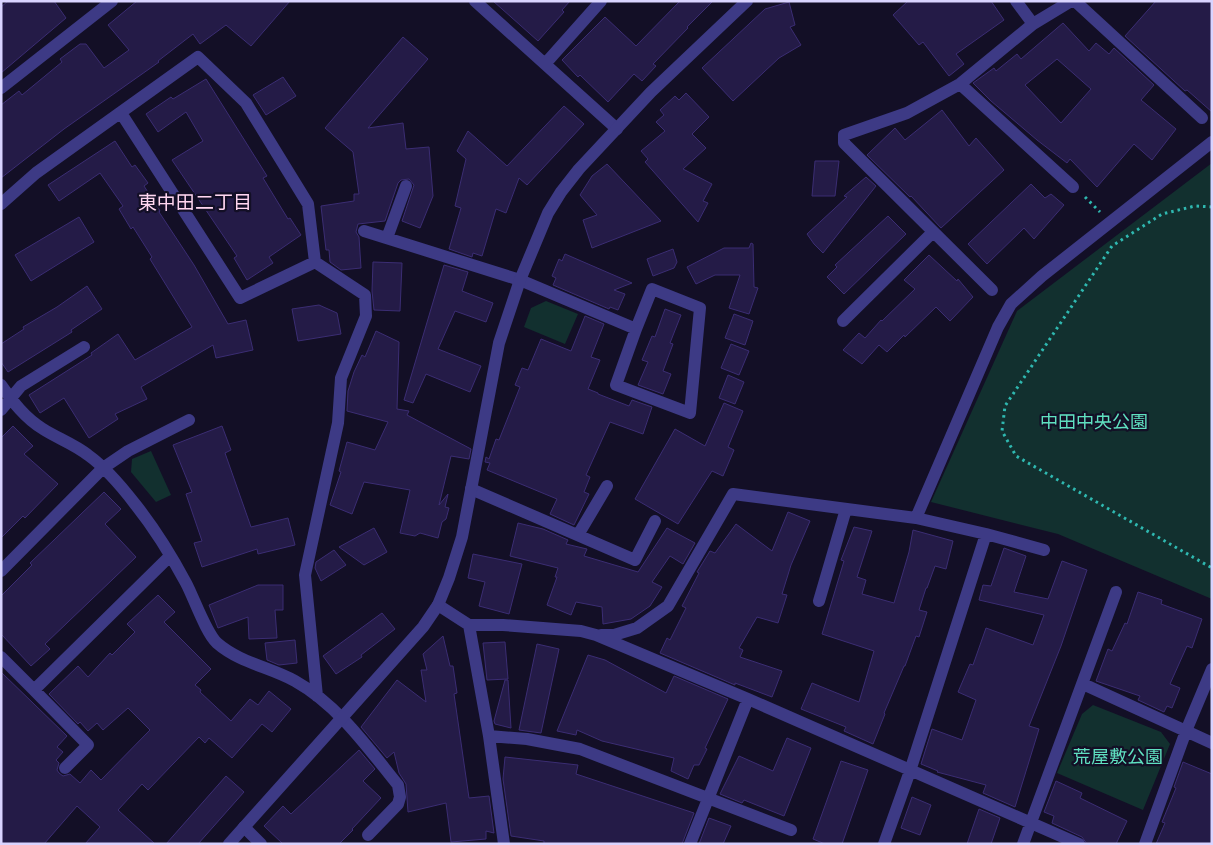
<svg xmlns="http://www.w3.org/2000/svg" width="1213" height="845" font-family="Roboto,'Noto Sans JP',sans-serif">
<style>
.green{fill:#12302f}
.building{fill:#241b47;stroke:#3b2d73;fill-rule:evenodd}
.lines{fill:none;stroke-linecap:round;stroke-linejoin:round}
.path{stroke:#2fb8b0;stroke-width:3;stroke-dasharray:2.5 4;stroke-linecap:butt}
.minor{stroke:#3d3a85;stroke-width:12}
.tertiary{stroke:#3d3a85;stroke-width:12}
.labels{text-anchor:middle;stroke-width:4.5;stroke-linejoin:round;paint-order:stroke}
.park-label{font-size:18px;fill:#5fe0c0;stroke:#130f26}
.neighbourhood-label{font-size:19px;fill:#ffd6f0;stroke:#130f26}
</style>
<rect width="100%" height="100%" fill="#130f26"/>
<path class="green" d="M1212 163V599L1058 534 931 502 1017 311Z
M546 301 578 314 565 344 524 327 531 308Z
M151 451 171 495 156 502 131 472 132 459Z
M1093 705 1161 732 1170 744 1143 810 1057 773 1082 714Z"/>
<path class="building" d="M8 1H54L66 18 1 73V7Z
M137 1H290L251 46 226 25 200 44 193 34 158 61 159 62 64 129 1 178V105L19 91 22 95 62 62 60 59 80 44H86L104 68 129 50 108 25Z
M493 1H570L562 10 564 12 538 41Z
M680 1H713L687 27 688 28 653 64 656 66 642 81 634 74 608 102 580 75 578 77 562 60 605 17 636 46Z
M908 1H991L1004 20 956 54 964 64 949 76 923 42 919 45 893 15Z
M1156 1H1212V112L1187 90 1185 91 1125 36Z
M789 2 795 25 790 27 801 45 779 58 733 101 702 68 765 9Z
M1063 23 1089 51 1096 43 1109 54 1114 48 1154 85 1141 100 1176 129 1152 160 1134 144 1097 187 1070 159 1067 163 1037 140 991 101 973 83 994 68 996 71 1017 54 1021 59ZM1057 59 1091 89 1061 123 1025 85Z
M403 37 428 59 368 128 403 123 406 149 429 147 433 196 420 228 402 221 414 185 409 179 401 180 398 183 385 221 358 224 356 232 359 237 361 268 341 270 330 262 329 250H326L321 206 354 201V194H359L353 152 325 128Z
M283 77 296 96 266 115 253 95Z
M206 79 267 176 263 178 288 219 290 218 301 235 269 257 273 263 247 280 234 258 237 256 172 160 203 141 186 112 158 132 146 114 171 97 173 99Z
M686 93 709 117 692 134 706 148 683 169 712 184 703 201 708 203 698 222 645 162 648 159 641 151 665 131 656 122 664 115 660 110 675 96 679 100Z
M564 106 584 124 527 185 519 178 506 213 496 209 482 256 473 253 472 257 449 249 461 208 455 206 466 159 457 151 468 131 507 166Z
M942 110 969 146 976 138 1004 170 941 228 911 196 910 197 867 155 895 128 905 140Z
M115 141 132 167 135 165 148 183 144 186 160 211 159 212 194 265 228 324 246 320 253 350 216 358 213 345 141 387 147 399 115 414 118 419 89 438 64 398 40 413 29 395 92 355 91 353 118 334 135 360 192 327 150 259 152 257 133 227 131 229 119 209 123 206 100 173 59 201 48 185Z
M815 161H839L835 196H812Z
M607 164 661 221 592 248 583 220 597 215 580 195 592 176Z
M866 177 876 186 823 253 814 244 807 234 847 197 844 196Z
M1031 184 1045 198 1051 194 1064 205 1034 239 1024 228 987 264 968 244Z
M888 216 906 234 844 294 827 277 837 267 835 265Z
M79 217 94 242 31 281 15 255Z
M751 243 753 244 754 287 758 288 749 314 729 308 740 275H715L696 284 687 267 724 248H749Z
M673 249 677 262 674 268 653 276 647 259Z
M565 254 632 283 614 290 625 294 618 310 610 307 609 309 553 285 556 278 552 276 559 259 562 261Z
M929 255 957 281 958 279 973 297 950 321 936 307 905 337 904 335 887 352 879 345 862 364 843 350 859 333 865 338 881 320 882 321 915 289 904 280Z
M373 262 402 263 400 311 374 310 372 291Z
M444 265 468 272 462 291 493 303 486 322 455 311 438 349 481 366 470 392 426 374 413 403 404 400Z
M87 286 102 309 71 330 72 332 8 372 1 362V344L24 329 23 327 57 307Z
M319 305 337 313 341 334 298 341 292 309Z
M665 309 681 315 670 343 673 344 663 371 671 374 663 394 638 385 648 362 642 360 652 336 655 337Z
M734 314 753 321 745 345 725 338Z
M585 316 604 324 591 357 600 360 588 389 598 393V394L629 406 632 400 652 407 643 434 610 422 586 475 590 477 584 492 589 494 574 525 550 514 557 499 487 470 490 463 485 462 486 457 489 459 496 439 499 440 520 387 515 385 522 368 528 370 541 339 571 351Z
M376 331 399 342 397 409 409 411 407 415 471 449 469 459 451 456 439 505 448 494 445 507 449 508 446 519 442 522 438 538 420 533 415 536 400 533 410 490 364 482 352 514 330 505 341 472 339 471 347 442 375 450 388 422 347 411 348 391 354 372 362 355 365 357Z
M731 344 749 351 739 375 721 368Z
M728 375 744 382 735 404 719 398Z
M724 403 743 411 728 447 734 450 723 476 712 471 678 524 635 499 675 429 705 446Z
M13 426 33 446 24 454 58 484 25 518 23 516 1 538V438Z
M222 426 231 450 225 453 251 527 288 518 295 545 258 554 257 549 202 567 194 543 202 541 186 494 192 492 173 445Z
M104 492 121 509 105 524 136 557 45 644 50 649 31 666 1 634V596L32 565 30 563Z
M788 512 810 521 791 565 782 594 787 595 778 623 757 617 739 648 743 650 740 657 782 671 772 697 735 683V685L660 653 667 638 670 640 686 608 682 606 699 573 697 572 710 551 715 553 736 524 772 551Z
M518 523 543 529 568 540 566 544 587 549 584 556 638 572 667 528 695 543 683 564 670 556 652 582 662 587 650 606 631 619 603 624 602 607 576 602 571 615 547 605 557 577H555L558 568 510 556Z
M854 527 872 531 857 577 866 580 862 594 894 603 909 552 913 530 953 541 946 569 935 566 927 588H926L919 610 927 612 919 637 916 636 905 666H904L884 713 885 714 873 744 844 731 846 727 801 709 812 683 859 702 874 651 822 634 844 561 841 560Z
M374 528 387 552 364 565 339 547Z
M1004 548 1026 556 1014 592 1048 599 1062 561 1087 570 1061 646 1029 726 1039 729 1015 807 983 793 986 785 937 772 938 771 921 764 932 729 962 740 976 700 958 692 970 664 973 665 986 628 1033 645 1044 615 979 600 983 585 991 586Z
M334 550 346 565 321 581 315 568 316 562Z
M473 554 522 564 509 614 479 606 485 582 468 578Z
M258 585H283V610H275L277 638 249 639 248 617 218 628 209 605Z
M1138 592 1162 600 1161 604 1202 619 1192 648 1187 646 1170 684 1180 688 1172 708 1167 706 1164 712 1138 700 1140 696 1096 681 1108 649 1112 651 1125 623 1127 624Z
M158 595 175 612 164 622 211 669 195 685 201 690 200 692 231 721 250 699 258 705 269 691 291 709 272 732 262 724 232 758 209 738 205 743 199 737 148 790 142 784 118 810 155 844H85L100 827 77 806 44 844H1V672L67 736 57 747 63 752 56 760 59 763 57 770 59 773 63 776 70 774 80 783 91 770 101 780 150 730 128 708 103 730 97 723 88 731 80 722 78 724 49 694 78 666 88 677 110 653 112 655 135 632 127 624Z
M382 613 395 629 361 655 362 657 336 674 323 656Z
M443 636 450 666H453L457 693 454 694 469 798 489 796 494 833 486 831V839L451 842 446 803 408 812 406 784 399 773 394 752 387 758 361 727 397 680 426 702 421 670H427L423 654Z
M295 640 297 663 279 665 267 660 265 643Z
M505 642 508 679 487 680 483 643Z
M537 644 559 649 541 733 519 730Z
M588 655 605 660 666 693 674 676 728 699 705 748 707 749 699 765H694L688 779 671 771 674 758 602 741 577 730 576 735 557 731Z
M505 680H508L511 728 495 724 494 721Z
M787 738 811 748 784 816 744 800 742 803 720 794 739 756 773 771Z
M359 750 375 769 363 781 381 798 352 829 353 830 339 844H283L264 826 283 806 291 814Z
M505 757 578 765 576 774 694 813 682 844H544V841L511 836 503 779Z
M841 761 868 770 842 844H825L813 839Z
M1183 762 1212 774V844H1156L1165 823 1162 822 1176 788 1174 787Z
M226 776 244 792 198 844H166Z
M1056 781 1082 793 1080 798 1127 821 1116 844H1087L1082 837 1052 823 1054 816 1044 812Z
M912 797 931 805 920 835 901 828Z
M979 809 1000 818 991 844H967Z
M709 818 731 826 723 844H699Z"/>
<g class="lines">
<path class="path" d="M1085 197 1100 212
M1212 207 1195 206 1162 214 1112 246 1005 406 1002 431 1016 456 1212 568"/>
<path class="minor" d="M475 1 617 129
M1016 1 1033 24
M1075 1 1202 118
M545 64 601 1
M960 84 1073 187
M1 88 112 1
M121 113 240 298 315 262
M1 204 36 173 198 57 246 103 308 204 315 262 365 295 366 316 341 378 338 423 305 575 317 696
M364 231 520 280 636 329 652 289 700 308 690 413 616 385 636 329
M387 238 406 186
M992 290 844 143V135L907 113 960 84 1033 24 1071 1
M843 321 933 232
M1 385C13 402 25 418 43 429 57 438 74 444 88 455 106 468 122 487 135 504 155 529 171 555 186 583 194 598 206 633 217 643 240 663 270 667 295 681 338 705 368 748 398 785L400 797 398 804 368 835
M1 410 21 386 84 347
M471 489 635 560 655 521
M578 535 607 486
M1044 550 986 534 916 518 998 327 1011 304 1042 276 1212 142
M1 571 103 468 128 451 189 420
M819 601 846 509
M438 605 469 625H503L581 631 596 635 748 699 1079 844
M469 625 489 736 504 844
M601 635H614L637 628 668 606 733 494 916 518
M1 657 34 690 170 556
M1083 684 1212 743
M34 690 88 745 65 768
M489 736 527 739 580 749 791 830
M244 827 261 844
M690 844 748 699
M884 844 910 771 986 534
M1023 844 1116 592
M1145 844 1186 731 1212 669"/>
<path class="tertiary" d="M229 844 423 627 438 605 449 578 462 537 499 343 520 280 548 213 561 192 579 169 651 92 747 1"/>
</g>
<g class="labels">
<g class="park-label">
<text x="1094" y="428">中田中央公園</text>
<text x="1118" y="763">荒屋敷公園</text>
</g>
<g class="neighbourhood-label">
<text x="195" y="209">東中田二丁目</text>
</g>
</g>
<rect width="1213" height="845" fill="none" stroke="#d9d4ff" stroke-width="5"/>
</svg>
